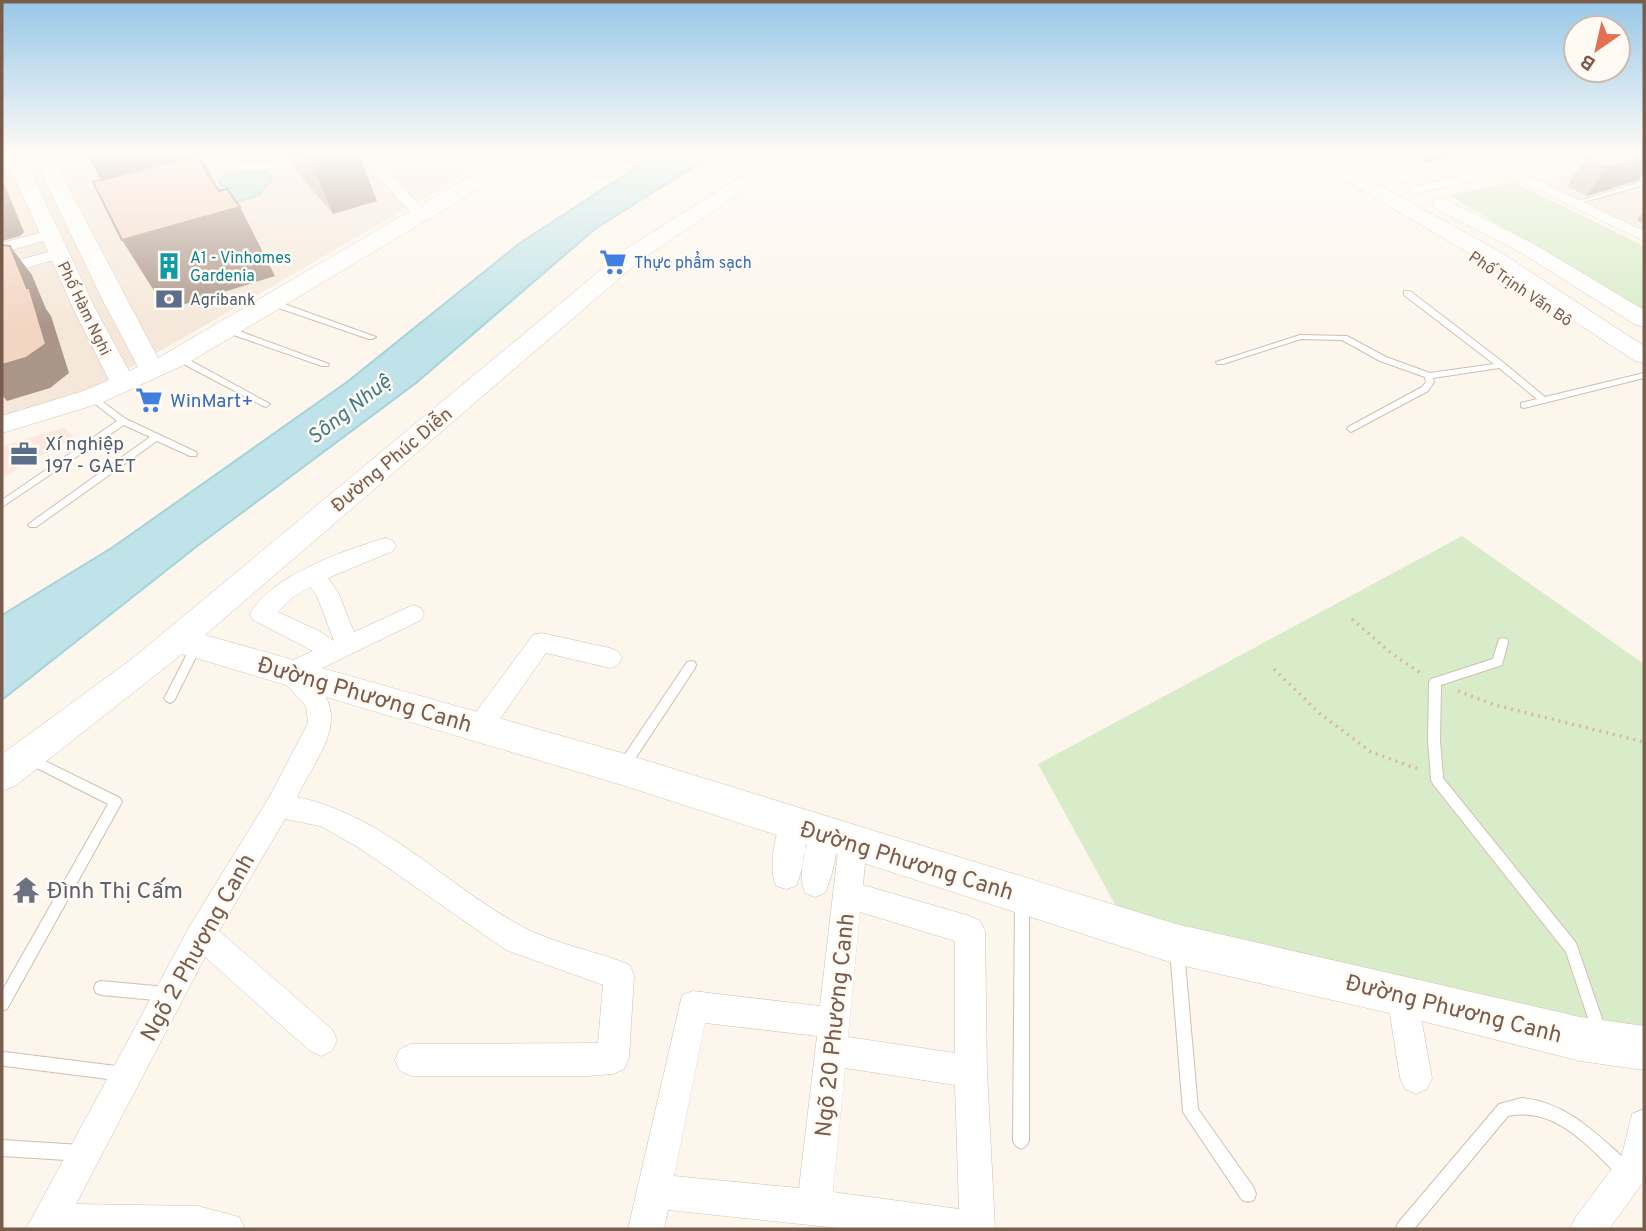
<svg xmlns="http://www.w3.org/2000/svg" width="1646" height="1231" font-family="Overpass,sans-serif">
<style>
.residential{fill:#f5e8da}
.commercial{fill:#fde8e0}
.green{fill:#d8ecc9}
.water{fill:#bfe3e8;stroke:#a5d3da;stroke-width:2}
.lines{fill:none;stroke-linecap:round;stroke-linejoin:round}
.lane-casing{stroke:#d1beb0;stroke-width:2}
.street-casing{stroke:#d1beb0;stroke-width:1}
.secondary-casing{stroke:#d6c0b0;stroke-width:1}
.path{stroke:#d9b8a5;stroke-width:3.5;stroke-dasharray:2 5;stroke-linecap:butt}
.lane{fill:#fff;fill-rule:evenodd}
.street{fill:#fff;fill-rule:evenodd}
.secondary{fill:#fff;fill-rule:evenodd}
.wall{fill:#d1b7a8}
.shaded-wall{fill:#aa9588}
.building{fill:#f3d5c3;stroke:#aa9588;stroke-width:2}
.labels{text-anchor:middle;stroke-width:5;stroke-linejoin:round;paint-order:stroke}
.far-culture-label{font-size:16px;fill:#0d838f;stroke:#fffaf3;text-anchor:start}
.far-shop-label{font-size:16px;fill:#366cbe;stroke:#fffaf3;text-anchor:start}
.far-street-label{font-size:16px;fill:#7a5c4d;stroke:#fffaf3}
.far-service-label{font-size:16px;fill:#4e5e75;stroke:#fffaf3;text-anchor:start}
.shop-label{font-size:19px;fill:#366cbe;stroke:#fffaf3;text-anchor:start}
.service-label{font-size:19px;fill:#4e5e75;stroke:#fffaf3;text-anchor:start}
.street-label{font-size:19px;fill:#7a5c4d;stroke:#fffaf3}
.water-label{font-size:21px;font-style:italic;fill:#437c86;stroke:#fffaf3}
.near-street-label{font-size:23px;fill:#7a5c4d;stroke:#fffaf3}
.near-worship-label{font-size:23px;fill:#5b616d;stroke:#fffaf3;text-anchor:start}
</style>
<rect width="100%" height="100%" fill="#fdf6ec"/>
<path class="residential" d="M2 155H465L478 167 176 342 82 394 2 416Z
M1623 158 1644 168V233L1539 181Z"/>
<path class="commercial" d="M64 428 74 437 2 478V446Z"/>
<path class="green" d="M1514 182 1644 246V313L1449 195Z
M1462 536 1644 664V1048L1602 1042 1129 930 1038 764Z"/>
<path class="water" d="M655 155H712L595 229 416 383 196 547 2 700V615L113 547 347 382 520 243Z
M241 171 266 172 272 179 259 195 214 210 210 190 232 189 220 184 219 181 227 175Z"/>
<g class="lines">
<defs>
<path id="lane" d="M1644 181V185L1577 204 1572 203Z
M1404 291H1410L1504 363 1545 397 1644 373V378L1524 408 1521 407V403L1537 399 1499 368 1433 378 1434 382 1428 391 1351 432 1347 429 1348 427 1422 387 1426 382 1425 377 1380 361 1342 340 1301 339 1223 364H1217L1216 362 1300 335 1347 336 1386 357 1430 373 1494 364 1404 295Z
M270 301H276L376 337 372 339H369L270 305Z
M225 328H231L329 364 328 366H322L225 332Z
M176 356H182L270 404 266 407 263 406 176 360Z
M92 394 126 419 196 452 197 454 196 456H190L157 441 36 527H30L28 525 30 523 150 437 124 425 2 507V500L117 421 89 399 88 397Z
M1503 638 1507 639 1508 642 1502 665 1441 685 1440 740 1443 778 1576 943 1607 1033 1605 1038 1600 1040 1595 1038 1593 1033 1566 952 1433 784 1431 780 1428 740 1429 682 1431 679 1493 659 1499 639Z
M197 641 201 642 202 645 174 701 170 703 166 701 164 698 166 695 193 642Z
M691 661 695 662 696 665 695 668 627 771 623 772 619 771 617 767 619 763 687 662Z
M31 754 120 798 122 802 7 1009 2 1011V991L108 804 27 763 25 759 27 755Z
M1022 896 1027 897 1029 902V1141L1026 1146 1021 1149 1016 1146 1013 1141 1015 902 1017 897Z
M1177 943 1182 945 1184 950 1198 1109 1254 1188 1256 1194 1254 1200 1248 1202 1242 1200 1183 1112 1170 950 1172 945Z
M101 981 166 987 171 989 173 994 171 999 166 1001 101 995 96 993 94 988 96 983Z
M5 1052 124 1067 129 1069 131 1074 129 1079 124 1081 5 1066 2 1065V1053Z
M1522 1098C1570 1103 1598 1136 1633 1166L1635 1172 1633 1178 1627 1180 1621 1178C1589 1148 1557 1106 1508 1116L1414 1229H1396L1398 1223 1499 1104Z
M2 1140 82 1145 88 1147 90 1153 88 1159 82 1161 2 1156Z"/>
<path id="street" d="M30 155H54L2 170V162Z
M358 155H372L425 211 427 214 425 217H415Z
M476 155H492L506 167 499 171Z
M1386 155H1404L1429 168 1473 155H1495L1398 185 1391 181 1393 178 1416 172Z
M1555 155 1561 159 1559 162 1519 171 1644 231V241L1505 174 1415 194 1408 190 1415 186Z
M51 230 56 231 58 234 56 237 2 253V243Z
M59 249 64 251 67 254 64 257 2 275V265Z
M385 538 393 541 396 546 393 551 328 578 338 592 354 632 413 605 421 608 424 614 421 620 308 675C355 716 319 752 297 797 387 816 446 886 523 927 555 944 596 951 630 965L634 976 629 1058 624 1069 613 1074 588 1076H411L400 1071 395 1060 400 1049 411 1044 598 1043 603 985 506 950 358 847 320 826 285 819 219 931 332 1029 337 1040 332 1051 321 1056 310 1051 205 957 76 1204 198 1206 239 1217 245 1229H26L191 924 270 796 308 723 306 706 274 671 278 664 289 662 313 651 253 620 250 614C270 576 345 550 385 538ZM310 587 317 596 334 641 319 631 278 612 292 598Z
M541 633 610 648 618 651 622 658 618 665 610 668 546 653 488 736 479 739 470 736 466 728 470 720 533 635Z
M793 813 803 816C810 834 804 868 796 886L786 889 776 886C768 868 775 834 783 816Z
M824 820 834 824C841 842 833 875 825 893L815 897 805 893C797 875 806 842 814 824Z
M853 829 863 833 867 842 863 885 970 916 980 921 985 931 987 1071 995 1229H848L668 1210 664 1229H628L682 995 693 991 820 1006 839 842 843 833ZM860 912 955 941V1053L848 1037ZM705 1023 817 1036 799 1188 674 1176ZM845 1068 955 1085 959 1209 833 1192Z
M1402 980 1413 984 1417 995 1432 1078 1427 1089 1416 1094 1405 1089 1400 1078 1387 995 1391 984Z
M1644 1109V1181L1609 1229H1570L1576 1217 1622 1155 1632 1114Z"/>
<path id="secondary" d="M5 155H23L95 308 129 371 138 367 102 299 33 155H51L158 358 453 186 512 155H535L188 363 101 403 2 433V416L83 391 109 380 73 308Z
M775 155H797L642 259 205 635 622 753 1176 924 1580 1017 1644 1026V1070L1580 1061 1402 1016 1176 964 622 785 182 654 15 786 2 791V754L133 658 626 249Z
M1302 155H1325L1497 250 1644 346V363L1635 361 1481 260Z
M1442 198 1534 244 1644 310V327L1636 325 1520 252 1435 208 1432 204 1435 200Z"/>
</defs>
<use href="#lane" class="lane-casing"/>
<use href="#street" class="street-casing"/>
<use href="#secondary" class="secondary-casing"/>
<path class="path" d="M1352 619 1391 653 1422 674
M1274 669 1319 713 1371 752 1421 770
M1458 691 1495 705 1644 742"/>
<use href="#lane" class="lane"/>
<use href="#street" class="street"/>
<use href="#secondary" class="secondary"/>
</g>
<path class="wall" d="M283 155H359L377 201 333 214Z
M1410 155H1458L1426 163Z
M1585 159 1639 180 1587 196 1567 186Z
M1644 210V224L1637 220Z"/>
<path class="shaded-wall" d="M86 155H201L212 177 115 202Z
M308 155H359L377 201 333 214Z
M1430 155H1458L1426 163Z
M1644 157V172L1639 180 1587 196 1605 168Z
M2 178 24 232 20 236 2 241Z
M240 207 275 276 166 310 122 240Z
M10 246 32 275 46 309 51 316 69 373 50 388 7 401 2 395V365Z"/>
<path class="building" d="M1598 155H1644V157L1605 168 1585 159Z
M196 156 219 191 227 189 240 207 122 240 93 182Z
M2 245 10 246 27 288 29 287 46 344 26 358 2 365Z"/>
<linearGradient id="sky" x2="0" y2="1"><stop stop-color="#97c7e8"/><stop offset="0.47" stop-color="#fefbf6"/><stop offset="1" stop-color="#fefbf6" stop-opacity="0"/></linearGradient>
<rect width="1646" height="327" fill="url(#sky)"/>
<defs>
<symbol id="supermarket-bare" viewBox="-9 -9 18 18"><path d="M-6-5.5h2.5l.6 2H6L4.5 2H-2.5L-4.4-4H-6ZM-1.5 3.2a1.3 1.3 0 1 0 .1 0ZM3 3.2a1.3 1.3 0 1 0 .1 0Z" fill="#3f7fe0" stroke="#fffaf3" stroke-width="2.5" paint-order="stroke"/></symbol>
<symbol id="building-bare" viewBox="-9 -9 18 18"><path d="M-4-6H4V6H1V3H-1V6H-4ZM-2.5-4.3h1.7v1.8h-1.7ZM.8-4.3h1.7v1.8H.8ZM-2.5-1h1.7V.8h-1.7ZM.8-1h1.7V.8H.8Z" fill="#0f9aa8" stroke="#fffaf3" stroke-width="2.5" paint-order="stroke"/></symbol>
<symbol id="bank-bare" viewBox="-9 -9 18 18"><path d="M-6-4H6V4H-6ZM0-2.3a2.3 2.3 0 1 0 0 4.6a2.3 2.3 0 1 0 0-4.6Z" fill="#5c6f8a" stroke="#fffaf3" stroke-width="2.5" paint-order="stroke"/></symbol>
<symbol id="office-bare" viewBox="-9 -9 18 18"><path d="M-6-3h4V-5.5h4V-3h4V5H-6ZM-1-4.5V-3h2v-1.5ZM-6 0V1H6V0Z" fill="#5c6f8a" stroke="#fffaf3" stroke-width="2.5" paint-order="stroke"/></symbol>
<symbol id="temple-bare" viewBox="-9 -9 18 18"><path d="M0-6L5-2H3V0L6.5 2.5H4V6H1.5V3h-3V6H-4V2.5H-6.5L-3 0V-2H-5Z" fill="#6b7280" stroke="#fffaf3" stroke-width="2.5" paint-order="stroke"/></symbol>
</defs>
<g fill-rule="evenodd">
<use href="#supermarket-bare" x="594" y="243" width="38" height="38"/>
<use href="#building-bare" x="150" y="247" width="38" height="38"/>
<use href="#bank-bare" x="150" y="280" width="38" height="38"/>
<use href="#supermarket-bare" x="130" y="381" width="38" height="38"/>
<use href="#office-bare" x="5" y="435" width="38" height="38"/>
<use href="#temple-bare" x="7" y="871" width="38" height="38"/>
</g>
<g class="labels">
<g class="far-culture-label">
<text x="190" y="263">A1 - Vinhomes<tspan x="190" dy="18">Gardenia</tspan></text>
</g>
<g class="far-shop-label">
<text x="634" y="268">Thực phẩm sạch</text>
</g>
<g class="far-street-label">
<text transform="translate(1521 288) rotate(34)" y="6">Phố Trịnh Văn Bô</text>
<text transform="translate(85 308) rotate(64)" y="6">Phố Hàm Nghi</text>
</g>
<g class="far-service-label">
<text x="190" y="305">Agribank</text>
</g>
<g class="shop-label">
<text x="170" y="407">WinMart+</text>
</g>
<g class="service-label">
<text x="45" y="450">Xí nghiệp<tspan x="45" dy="22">197 - GAET</tspan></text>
</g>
<g class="street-label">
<text transform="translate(391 459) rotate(-40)" y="7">Đường Phúc Diễn</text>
</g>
<g class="water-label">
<text transform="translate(349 409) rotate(-38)" y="7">Sông Nhuệ</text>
</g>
<g class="near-street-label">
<text transform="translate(365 694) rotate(16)" y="8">Đường Phương Canh</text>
<text transform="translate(907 860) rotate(17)" y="8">Đường Phương Canh</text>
<text transform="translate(197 947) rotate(-61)" y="8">Ngõ 2 Phương Canh</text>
<text transform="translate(1454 1008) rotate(14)" y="8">Đường Phương Canh</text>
<text transform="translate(834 1025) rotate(-84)" y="8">Ngõ 20 Phương Canh</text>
</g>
<g class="near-worship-label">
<text x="47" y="898">Đình Thị Cấm</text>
</g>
</g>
<rect width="1646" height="1231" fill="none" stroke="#7a5c4d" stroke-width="7"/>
<g transform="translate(1597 49) rotate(214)"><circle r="33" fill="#fffaf3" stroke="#cabbb1" stroke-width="2"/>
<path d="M0-5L12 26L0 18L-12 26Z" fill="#e76f51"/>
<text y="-10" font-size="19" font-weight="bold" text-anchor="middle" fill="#7a5c4d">B</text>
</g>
</svg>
